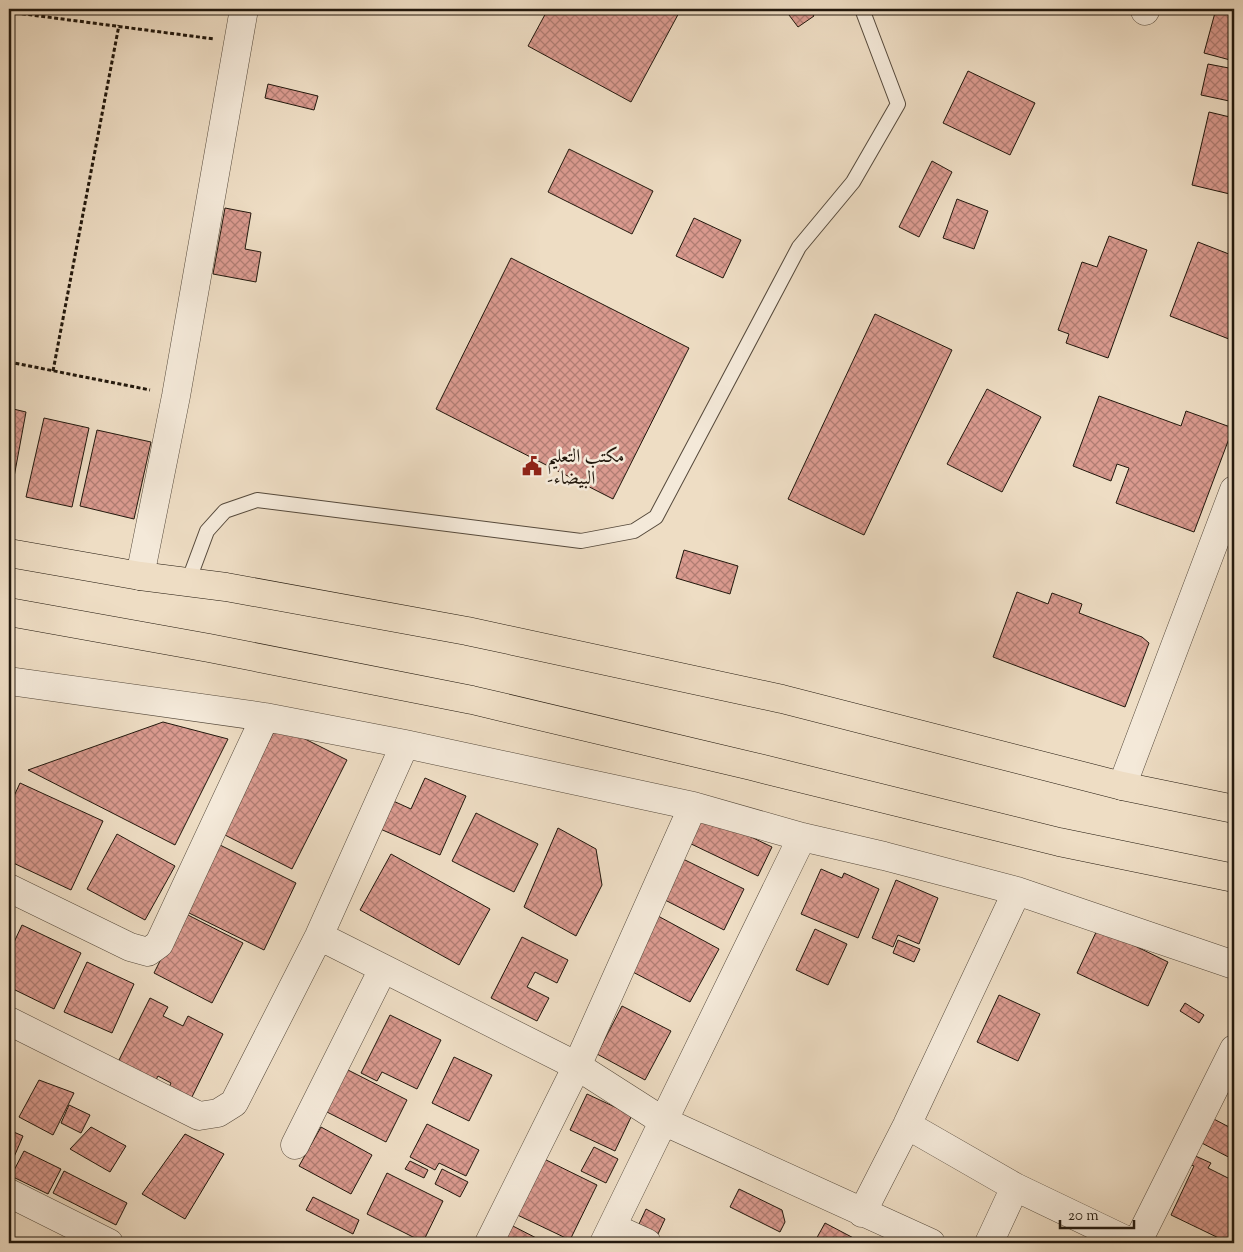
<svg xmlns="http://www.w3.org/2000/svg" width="1243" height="1252" font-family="'Sorts Mill Goudy',Amiri,serif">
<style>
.building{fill:url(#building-cross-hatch);stroke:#22180d}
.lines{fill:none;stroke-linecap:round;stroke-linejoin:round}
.service-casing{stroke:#55493b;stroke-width:16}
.minor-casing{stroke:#55493b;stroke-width:29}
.trunk-casing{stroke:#22180d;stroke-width:29}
.path{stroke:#22180d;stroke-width:3;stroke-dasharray:4 2.5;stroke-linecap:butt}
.service{stroke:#f4e9d9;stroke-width:14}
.minor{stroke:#f4e9d9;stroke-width:28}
.trunk{stroke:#eeddc4;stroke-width:28}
.labels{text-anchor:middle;stroke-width:5;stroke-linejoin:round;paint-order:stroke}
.poi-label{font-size:19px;fill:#22180d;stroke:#f4e9d9;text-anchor:start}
</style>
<defs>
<pattern id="building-cross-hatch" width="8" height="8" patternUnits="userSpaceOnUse" patternTransform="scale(1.25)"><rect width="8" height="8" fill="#da9a8f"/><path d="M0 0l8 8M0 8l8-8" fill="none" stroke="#b07d73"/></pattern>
</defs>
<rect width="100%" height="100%" fill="#eeddc4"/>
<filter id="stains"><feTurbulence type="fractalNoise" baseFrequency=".004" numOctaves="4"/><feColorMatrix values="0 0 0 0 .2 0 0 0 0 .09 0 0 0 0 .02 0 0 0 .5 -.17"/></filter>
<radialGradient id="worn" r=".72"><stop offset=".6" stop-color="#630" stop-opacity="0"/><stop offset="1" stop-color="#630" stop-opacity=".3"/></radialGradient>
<path class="building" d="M548 9H681L631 102 528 46Z
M789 9H809L814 16 798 27 786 11Z
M1216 9 1234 10V61L1204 53Z
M1208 64 1234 69V102L1201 95Z
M968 71 1035 103 1010 155 943 123Z
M268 84 318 96 314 110 265 98Z
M1209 112 1234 118V195L1192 185Z
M569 149 653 191 632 234 548 192Z
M932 161 952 172 919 237 899 227Z
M957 199 988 211 974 249 943 238Z
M225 208 251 213 245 249 261 252 256 282 213 274Z
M694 218 741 240 723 278 676 256Z
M1109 236 1147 250 1108 358 1066 343 1069 334 1058 330 1082 262 1097 267Z
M1198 242 1234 256V341L1170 316Z
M511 258 689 348 613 499 436 409Z
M875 314 952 350 864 535 788 499Z
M987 389 1041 417 1002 492 947 464Z
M1099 396 1181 426 1186 411 1233 428 1194 532 1116 503 1129 468 1117 464 1111 481 1073 466Z
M9 408 26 412 12 488H9Z
M44 418 89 428 72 507 26 497Z
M97 430 151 442 134 519 80 506Z
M684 550 738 566 730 594 676 578Z
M1017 592 1048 604 1052 593 1082 604 1079 613 1142 637 1149 643 1125 707 993 657Z
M163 722 228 739 175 845 28 770Z
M277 725 347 760 292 869 223 834Z
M425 778 466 796 440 855 378 828 391 800 411 809Z
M20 783 103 821 71 890 9 861V807Z
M699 812 772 847 758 876 685 841Z
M476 813 538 844 514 892 452 861Z
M558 828 596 849 602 885 576 936 524 907Z
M117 834 175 866 145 920 87 889Z
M220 845 296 883 264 950 187 912Z
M391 854 490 909 459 965 360 910Z
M683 859 744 889 724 930 663 899Z
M821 869 842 878 844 873 879 889 858 938 801 914Z
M896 880 938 898 919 944 898 935 893 947 872 938Z
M184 913 243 943 212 1003 154 973Z
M658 916 719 949 690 1002 629 970Z
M22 925 81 953 54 1009 9 987V953Z
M1098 928 1168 962 1148 1006 1077 973Z
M815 929 847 944 828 985 796 970Z
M522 937 568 960 557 983 535 972 527 987 549 998 537 1021 491 998Z
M898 940 920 949 914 962 893 953Z
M87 962 134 984 112 1033 64 1012Z
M999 995 1040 1014 1018 1061 977 1042Z
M150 998 168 1007 163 1016 183 1026 188 1016 223 1034 187 1107 165 1096 171 1083 158 1076 155 1082 114 1070Z
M1185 1003 1204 1015 1199 1023 1180 1011Z
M622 1006 671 1031 645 1080 597 1054Z
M390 1015 441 1040 417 1089 382 1072 377 1081 361 1073Z
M454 1057 492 1075 469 1121 432 1103Z
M346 1069 407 1100 386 1142 325 1111Z
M39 1080 74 1093 53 1135 19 1117Z
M587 1094 632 1115 615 1151 570 1130Z
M69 1105 90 1115 81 1133 61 1123Z
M1210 1117 1229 1127 1234 1125V1160L1198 1141Z
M427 1124 479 1150 466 1176 439 1163 435 1170 410 1157Z
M91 1127 126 1146 110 1172 70 1149Z
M321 1127 372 1155 351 1194 299 1166Z
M9 1130 23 1136 14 1157 9 1155Z
M185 1134 224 1154 185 1219 142 1194Z
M594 1147 618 1159 606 1183 581 1171Z
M24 1151 61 1169 48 1194 11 1176Z
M1191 1154 1211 1163 1208 1168 1234 1181V1227L1227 1242 1171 1215 1194 1166 1186 1163Z
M536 1155 597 1185 570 1240 509 1211Z
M410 1161 428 1170 424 1178 405 1169Z
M442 1169 468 1182 460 1197 435 1184Z
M64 1171 127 1203 116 1225 53 1193Z
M387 1173 443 1201 423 1242 367 1214Z
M739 1189 782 1210 785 1222 780 1232 730 1207Z
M313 1197 359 1220 353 1234 306 1210Z
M646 1209 665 1219 658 1234 639 1224Z
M505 1222 546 1243H494Z
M825 1223 863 1243H814Z"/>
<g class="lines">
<defs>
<path id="service" d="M188 582 207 531 225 511 257 500 581 541 634 531 656 517 799 247 853 182 898 104 862 9"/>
<path id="minor" d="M1145 11 1146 9
M140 576 176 396 244 9
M9 681 265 717 405 744 693 806 802 837 884 856 1017 891 1234 965
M1122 786 1234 490
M9 888 130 947 148 952 159 944 265 717
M319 936 577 1066 663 1121 931 1243
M9 1021 199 1116 218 1113 234 1103 319 936 405 744
M907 1125 1015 1187 1132 1243
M295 1145 383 969
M9 1193 109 1243
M862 1213 907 1125 1017 891
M612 1227 647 1243
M489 1243 577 1066 693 806
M604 1243 802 837
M989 1243 1015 1187
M1137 1243 1234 1049"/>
<path id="trunk" d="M9 553 140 576 226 587 467 631 782 699 1122 786 1234 809
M9 612 209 648 472 700 751 766 1059 842 1234 878"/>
</defs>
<use href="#service" class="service-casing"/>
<use href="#minor" class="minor-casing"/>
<use href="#trunk" class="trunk-casing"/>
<path class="path" d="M9 12 214 39
M9 362 150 390
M53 371 119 25"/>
<use href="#service" class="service"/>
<use href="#minor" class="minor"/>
<use href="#trunk" class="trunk"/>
</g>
<defs>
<symbol id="civic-bare" viewBox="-9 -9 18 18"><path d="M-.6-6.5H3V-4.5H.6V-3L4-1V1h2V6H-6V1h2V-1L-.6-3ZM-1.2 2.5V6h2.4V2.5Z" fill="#8f2418" stroke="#f4e9d9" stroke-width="2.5" paint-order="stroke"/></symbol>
</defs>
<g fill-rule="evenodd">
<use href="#civic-bare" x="518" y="452" width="28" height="28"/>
</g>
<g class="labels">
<g class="poi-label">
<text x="547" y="462">مكتب التعليم<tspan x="547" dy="22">-البيضاء</tspan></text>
</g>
</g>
<rect width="1243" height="1252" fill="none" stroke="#eeddc4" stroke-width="30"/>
<rect x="10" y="10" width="1223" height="1232" fill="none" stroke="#22180d" stroke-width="2.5"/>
<rect x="15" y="15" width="1213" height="1222" fill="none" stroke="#22180d"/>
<path d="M1060 1220v8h74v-8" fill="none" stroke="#22180d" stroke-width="2.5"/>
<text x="1068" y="1220" font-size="15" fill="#22180d" stroke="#f4e9d9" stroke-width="4" paint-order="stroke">20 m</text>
<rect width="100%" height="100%" filter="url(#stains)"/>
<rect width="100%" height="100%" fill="url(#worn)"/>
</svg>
